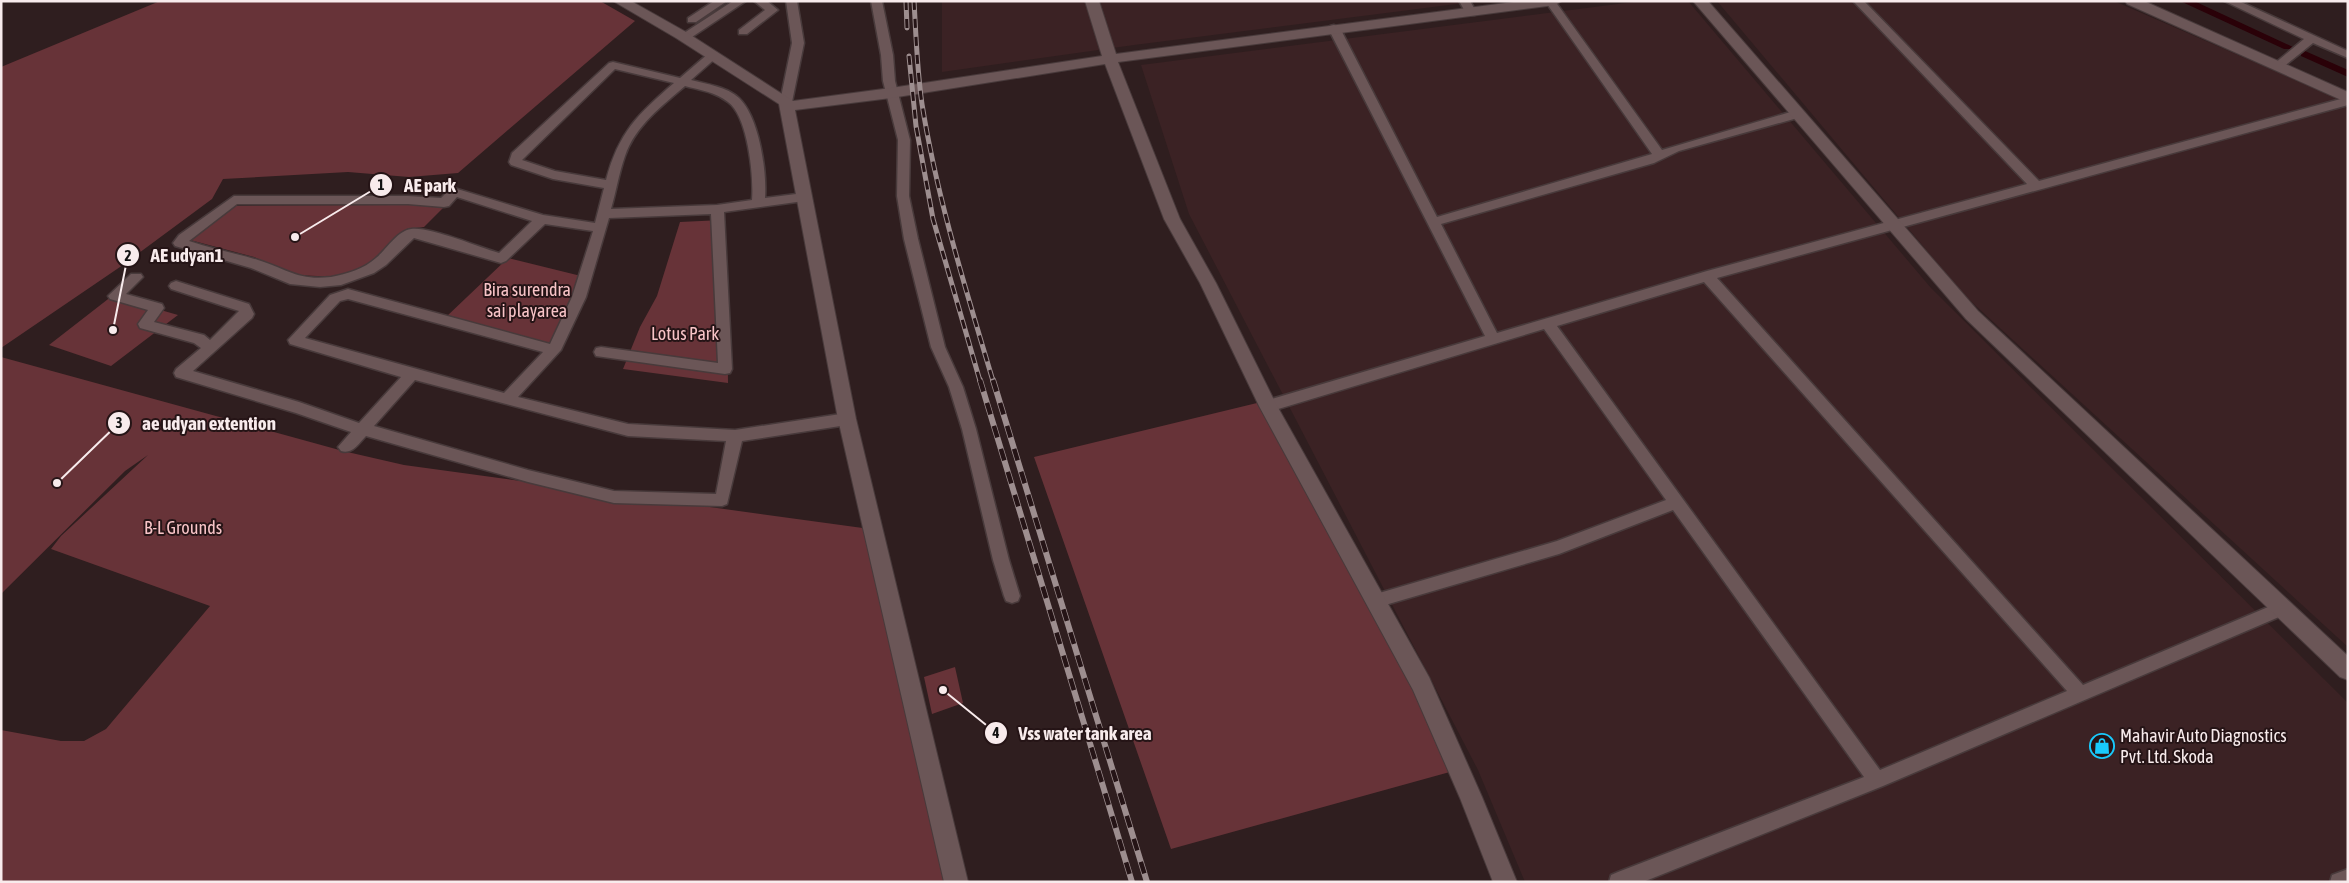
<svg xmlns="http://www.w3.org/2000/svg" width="2349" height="883" font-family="'Asap Condensed',sans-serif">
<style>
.built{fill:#3b2224}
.green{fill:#673338}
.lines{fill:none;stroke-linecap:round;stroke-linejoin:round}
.canal{fill:#2a0108;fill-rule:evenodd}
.minor-casing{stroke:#483a3b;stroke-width:3}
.tertiary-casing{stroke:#483a3b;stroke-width:2}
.minor{fill:#6b5657;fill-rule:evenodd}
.tertiary{fill:#6b5657;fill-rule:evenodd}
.rail-far1-casing{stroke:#9d8e8f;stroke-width:5}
.rail-casing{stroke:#9d8e8f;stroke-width:6}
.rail-far1{stroke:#251416;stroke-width:3;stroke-dasharray:9;stroke-linecap:butt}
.rail{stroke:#251416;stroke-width:4.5;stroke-dasharray:12;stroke-linecap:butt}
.labels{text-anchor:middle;stroke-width:4;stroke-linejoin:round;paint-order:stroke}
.park-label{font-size:18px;fill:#f8c4c7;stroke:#251416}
.poi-label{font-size:18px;fill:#f8ebec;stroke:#251416;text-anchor:start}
.leader{fill:none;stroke:#f8ebec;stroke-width:2}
.callout-dot{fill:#f8ebec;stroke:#251416;stroke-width:2}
.mark-label{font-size:15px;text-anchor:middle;font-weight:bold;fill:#111}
.callout-label{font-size:19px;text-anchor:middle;font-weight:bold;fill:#f8ebec;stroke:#251416;stroke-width:4;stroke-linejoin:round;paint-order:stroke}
</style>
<rect width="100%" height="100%" fill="#2f1e1f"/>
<path class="built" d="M942 1H1480L1134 45 942 72Z
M1641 1H1688L1931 288 2348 703V882H1525L1478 770 1189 214 1141 65Z
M1717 1H2114L2348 103V647L1964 295Z"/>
<path class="green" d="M160 1H600L635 21 458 173 409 177 348 172 223 179 212 199 120 267 1 348V67Z
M400 200 443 208 424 227 407 229 397 235 398 244 374 262 339 277 295 275 254 257 190 240 233 206 397 205Z
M722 220 727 296 728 383 623 369 640 327 657 296 680 222Z
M508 258 581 276 574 297 552 345 446 317Z
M112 296 178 315 111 366 49 345Z
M1 357 343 451 404 465 870 529 944 882H1V730L61 741H84L106 729 210 606 51 549 61 536 148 455 125 471 1 594Z
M1257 403 1413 675 1457 770 1171 849 1034 457Z
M955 667 963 703 932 714 924 677Z"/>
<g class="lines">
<path class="canal" d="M2180 1H2194L2293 47 2292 49H2284Z
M2305 51 2348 70V77L2301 56V52Z"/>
<defs>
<path id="minor" d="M714 1H727L696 22H688V18Z
M733 1H746L689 39H681L679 37 681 35Z
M754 1H767L778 10 747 34H739V30L765 10Z
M786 1H797L804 43 792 102 786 106 780 102 792 43Z
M871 1H882L893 55 895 81 910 140 909 196 918 239 945 347 963 387 976 429 1009 560 1020 596 1018 601 1012 603 1006 601 1004 596 993 560 962 429 949 387 931 347 904 239 897 196 898 140 883 81 881 55Z
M1459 1H1470L1477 13 1475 15H1467Z
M1545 1H1555L1662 150 1797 110 1803 114 1801 117 1679 151 1654 163 1441 224 1497 333 1707 271 2027 184 1853 1H1864L2039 181 2348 97V105L1717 278 2083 685 2280 602 2286 604 2288 609 2286 614 1883 786 1643 882H1609L1611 875 1618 872 1864 777 1673 510 1559 554 1375 608 1369 606 1367 601 1369 596 1557 541 1666 500 1544 329 1268 412 1263 410 1261 406 1263 402 1268 400 1485 336 1328 28 1330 26 1334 25 1340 28 1437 217 1652 154ZM1704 282 2067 691 1880 770 1557 326Z
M2224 1H2239L2348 51V58L2313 43 2282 68H2274L2272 66 2274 64 2304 39Z
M713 52 719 55 717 57 691 80C707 84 727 87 739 98 759 117 767 171 765 198L804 193 810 197 804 201 724 212 732 369 730 373 725 374 596 356 594 352 596 348 601 347 718 363 711 214 609 218 586 297 561 350 518 397 628 424 735 430 847 413 852 415 854 419 852 423 847 425 742 441 727 504 722 506 614 503 528 482 366 436C359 443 352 455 341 451L338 447 351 432 296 413 176 377 174 373 176 369 201 348 194 343 140 328 138 324 148 310 110 299 108 296 131 274H141L143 277 126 294 162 304 164 308 154 322 204 335 210 340 239 311 171 289 169 286 171 283 176 281 249 304 254 314 252 318 193 371 299 402 359 423 401 377 290 344 288 340 330 295 348 289 550 344 572 297 593 231 545 224 506 261 501 263 414 238 386 265 374 273 341 285 320 287 290 284 251 268 175 246 173 243 179 235 234 196H408L441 198 450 189 454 188 543 215 595 223 604 188 553 179 511 165 509 162 512 153 609 63 613 62 680 78 709 53ZM615 69 674 83C637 115 619 132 606 180L555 171 522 160ZM685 86C700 90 715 92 728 102 748 116 754 177 752 200L717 205 611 209C616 192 619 173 625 156 635 126 662 106 685 86ZM457 197 532 221 499 253C479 247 428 226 411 229 397 231 386 250 376 258 364 269 347 274 331 277 298 281 287 269 258 260 235 253 212 249 189 241L237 204H408L444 207 449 206ZM348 299 543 352 504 393 305 338 340 301ZM415 380 628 436 726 441 716 494 614 491 528 470 374 426Z
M2348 869V882H2330L2332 875Z"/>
<path id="tertiary" d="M613 1H631L686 32 793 101 891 88 1102 56 1085 1H1099L1116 54 1521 1H1562L1555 5 1118 62 1180 219 1216 283 1276 404 1429 677 1482 797 1517 882H1493L1460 798 1413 690 1259 406 1200 283 1164 219 1105 64 891 98 795 110 856 419 968 882H944L838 419 779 104 676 38Z
M1693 1H1708L1978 311 2348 656V680L2340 677 1966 319Z
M2125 1H2144L2348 92V103L2127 4Z"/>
</defs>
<use href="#minor" class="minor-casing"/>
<use href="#tertiary" class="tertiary-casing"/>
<use href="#minor" class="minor"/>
<use href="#tertiary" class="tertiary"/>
<defs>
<path id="rail-far1" d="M906 1 907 28
M914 1C916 35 917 70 922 104 937 198 966 290 993 381
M909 56 916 126 933 219 980 381"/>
<path id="rail" d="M980 380 1132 882
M993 380 1147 882"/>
</defs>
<use href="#rail-far1" class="rail-far1-casing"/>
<use href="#rail" class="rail-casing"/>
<use href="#rail-far1" class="rail-far1"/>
<use href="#rail" class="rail"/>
</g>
<defs>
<symbol id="shop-ring" viewBox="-11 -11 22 22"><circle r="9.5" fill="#251416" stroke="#19cafc" stroke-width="1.5"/><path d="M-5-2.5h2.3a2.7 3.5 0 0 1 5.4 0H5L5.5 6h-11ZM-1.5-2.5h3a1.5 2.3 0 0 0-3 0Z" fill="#19cafc"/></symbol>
</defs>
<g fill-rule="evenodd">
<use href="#shop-ring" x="2088" y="732" width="28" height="28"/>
</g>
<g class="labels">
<g class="park-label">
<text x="527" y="296">Bira surendra<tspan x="527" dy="21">sai playarea</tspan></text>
<text x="685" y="340">Lotus Park</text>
<text x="183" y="534">B-L Grounds</text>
</g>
<g class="poi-label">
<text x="2120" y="742">Mahavir Auto Diagnostics<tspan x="2120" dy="21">Pvt. Ltd. Skoda</tspan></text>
</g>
</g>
<path class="leader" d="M295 237L381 185M113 330L128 255M57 483L119 423M943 690L996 733"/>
<g class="callout-dot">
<circle cx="295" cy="237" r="5"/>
<circle cx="113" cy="330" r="5"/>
<circle cx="57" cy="483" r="5"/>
<circle cx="943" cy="690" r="5"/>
<circle cx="381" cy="185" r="12"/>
<circle cx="128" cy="255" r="12"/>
<circle cx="119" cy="423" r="12"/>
<circle cx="996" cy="733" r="12"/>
</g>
<g class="mark-label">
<text x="381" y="190">1</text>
<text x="128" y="261">2</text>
<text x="119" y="428">3</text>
<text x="996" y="738">4</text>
</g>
<g class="callout-label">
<text x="430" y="192">AE park</text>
<text x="187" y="262">AE udyan1</text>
<text x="209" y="430">ae udyan extention</text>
<text x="1085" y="740">Vss water tank area</text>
</g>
<rect width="2349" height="883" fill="none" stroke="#f8ebec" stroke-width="5"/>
</svg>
